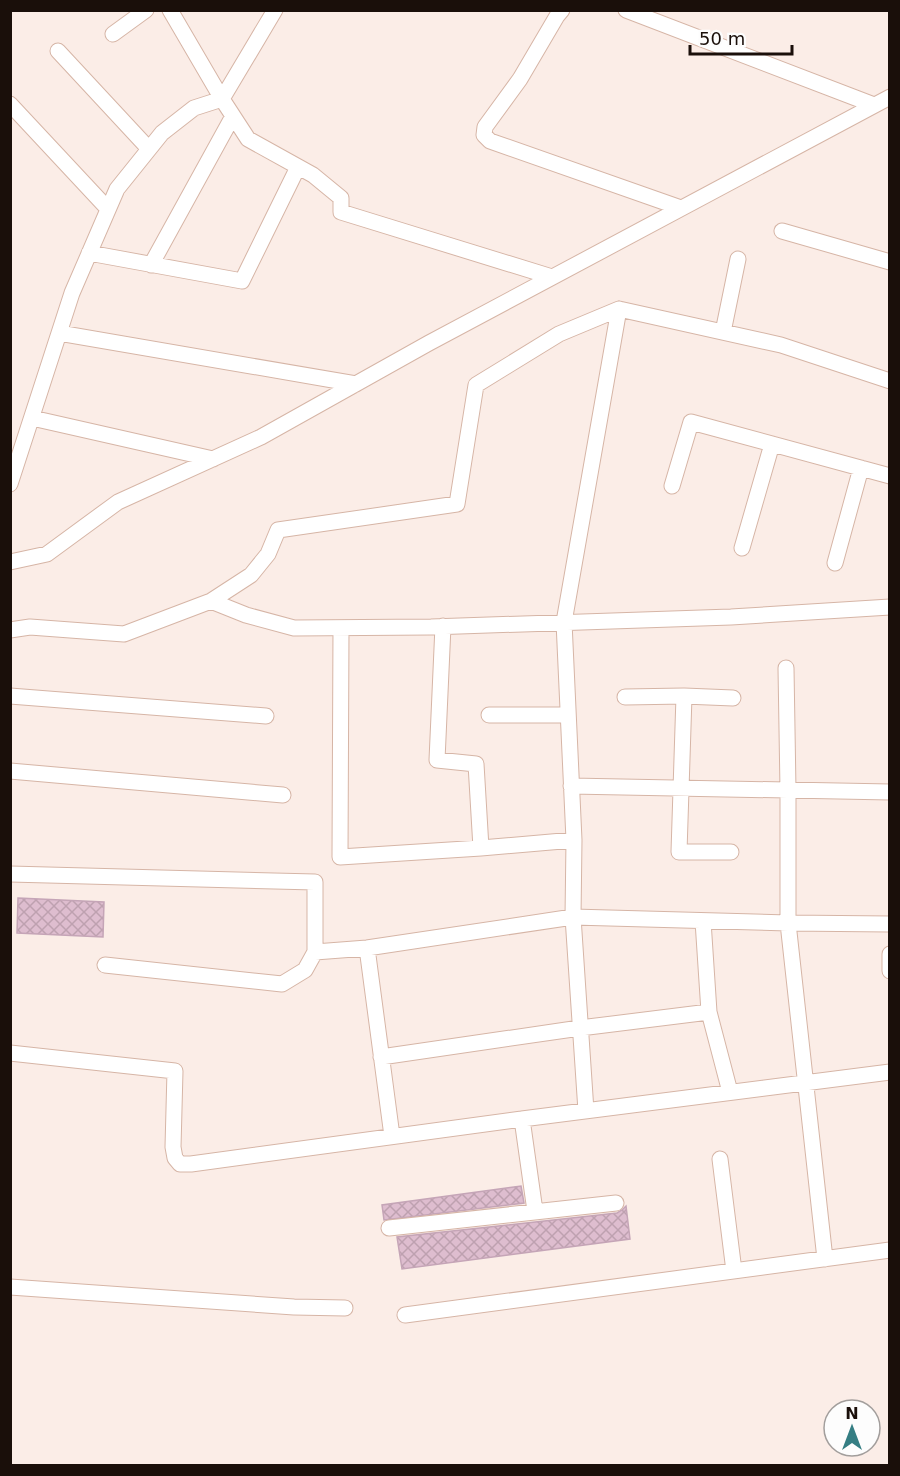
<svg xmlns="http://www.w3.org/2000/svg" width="900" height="1476" font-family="'DejaVu Sans',sans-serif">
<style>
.building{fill:url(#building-cross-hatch);stroke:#c5a5b7;stroke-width:1.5}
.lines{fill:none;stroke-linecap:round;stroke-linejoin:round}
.minor-casing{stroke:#d6b5a6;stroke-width:17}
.minor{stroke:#fff;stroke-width:15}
</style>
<defs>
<pattern id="building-cross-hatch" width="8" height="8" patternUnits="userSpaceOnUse" patternTransform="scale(1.5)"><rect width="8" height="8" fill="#debdcf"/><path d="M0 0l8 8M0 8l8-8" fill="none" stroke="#bea1b0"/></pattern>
</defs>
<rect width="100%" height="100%" fill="#fbede7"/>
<path class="building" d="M18 898 104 902 103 937 17 933Z
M521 1186 524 1203 384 1220 382 1205Z
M626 1206 630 1239 402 1269 397 1237 617 1213 622 1210Z"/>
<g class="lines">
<defs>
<path id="minor" d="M170 10 222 99 248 139 313 175 341 198V212L552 277
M562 10 557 16 520 79 485 127 484 135 490 141 681 208
M626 10 874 105
M113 34 146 10
M58 51 149 149
M10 104 108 209
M782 231 890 262
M89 253 242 281 298 167
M151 265 233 116
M723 332 738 259
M59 333 356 384
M32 418 213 459
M10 484 72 293 117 189 162 133 194 108 222 99 275 10
M672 486 691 422 890 476
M742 548 772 444
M10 562 47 554 118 502 261 437 429 343 890 97
M835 563 861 468
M211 601 251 575 268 554 278 530 457 504 476 385 559 334 619 309
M443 626 437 760 476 764 481 848
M341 628 340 857 481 848 574 840 573 917 586 1111
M10 630 30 627 124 634 211 601 246 615 294 628 431 627 731 617 890 607
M786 668 788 790V923L825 1259
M10 696 266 716
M684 696 679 852H731
M625 697 684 696 733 698
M489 715H568
M10 771 283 795
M571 786 890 792
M574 840 564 622 619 309 781 345 890 381
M10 874 315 882V952L367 948 573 917 788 923 890 924
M703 921 709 1012
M367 948 392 1136
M890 954V971
M105 965 282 984 305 970 315 952
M10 1053 175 1071 173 1147 175 1158 180 1164H191L522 1119 890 1072
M381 1057 580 1028 709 1012 730 1092
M522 1119 535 1211
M720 1159 734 1271
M389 1228 616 1203
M10 1287 294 1307 345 1308
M405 1315 890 1250"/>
</defs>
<use href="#minor" class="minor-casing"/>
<use href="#minor" class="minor"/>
</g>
<rect width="900" height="1476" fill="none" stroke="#1a0f0a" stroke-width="24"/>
<g transform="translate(852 1428)"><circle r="28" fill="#fdfdfd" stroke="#a29e9c" stroke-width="1.5"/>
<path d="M0-4.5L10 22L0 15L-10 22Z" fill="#357e83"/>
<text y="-9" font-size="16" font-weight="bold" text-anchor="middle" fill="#1a0f0a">N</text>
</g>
<path d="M690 45v9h102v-9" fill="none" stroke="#1a0f0a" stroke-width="3"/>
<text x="699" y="45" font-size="18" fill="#1a0f0a" stroke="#fdfdfd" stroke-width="4.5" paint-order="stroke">50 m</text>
</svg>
